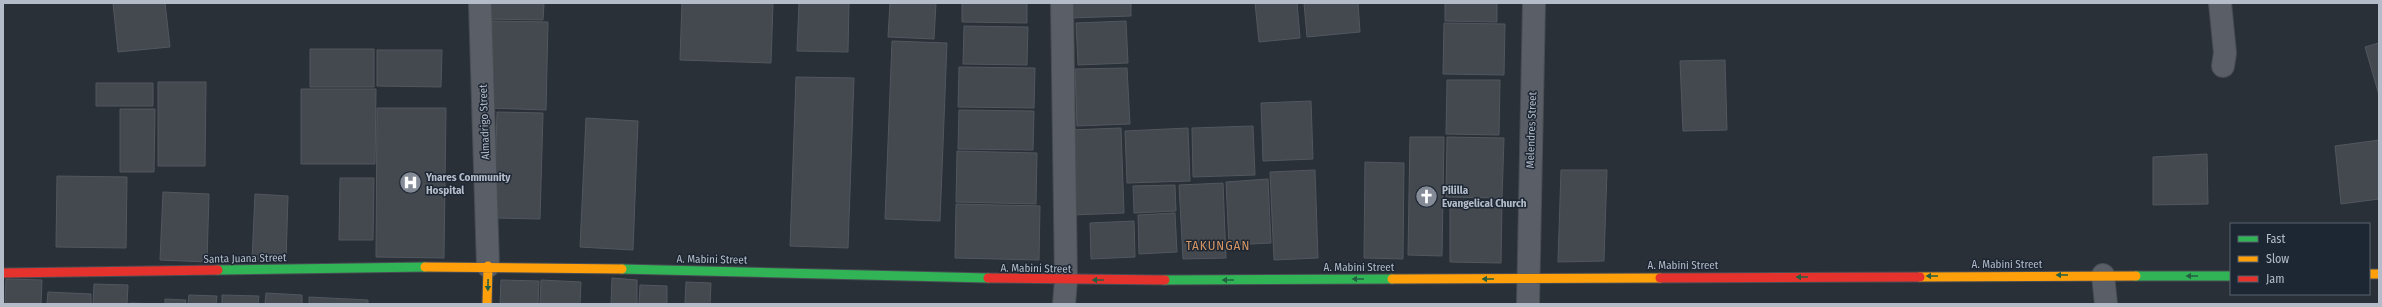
<svg xmlns="http://www.w3.org/2000/svg" width="2382" height="307" font-family="'Fira Sans Condensed',sans-serif">
<style>
.building{fill:#444950;stroke:#52575f}
.lines{fill:none;stroke-linecap:round;stroke-linejoin:round}
.street-casing{stroke:#484c53;stroke-width:24}
.fast-casing{stroke:#484c53;stroke-width:11}
.slow-casing{stroke:#484c53;stroke-width:11}
.jam-casing{stroke:#484c53;stroke-width:11}
.street{stroke:#5a5e66;stroke-width:22}
.fast{stroke:#30b455;stroke-width:9}
.slow{stroke:#ff9f0a;stroke-width:9}
.jam{stroke:#e5322d;stroke-width:9}
.oneway{fill:#255f41}
.labels{text-anchor:middle;stroke-width:3;stroke-linejoin:round;paint-order:stroke}
.street-label{font-size:11px;fill:#b4bcc9;stroke:#1d2633}
.poi-label{font-size:11px;font-weight:bold;fill:#b4bcc9;stroke:#1d2633;text-anchor:start}
.quarter-label{font-size:13px;letter-spacing:1px;fill:#d59563;stroke:#1d2633}
</style>
<rect width="100%" height="100%" fill="#2a3038"/>
<path class="building" d="M113 3H165L170 47 118 52Z
M488 3H544L543 20 487 19Z
M682 3H773L771 63 680 60Z
M799 3H849L848 52 797 51Z
M890 3H936L934 39 888 37Z
M962 3H1027V23L962 22Z
M1070 3H1131V16L1070 18Z
M1255 3H1297L1300 38 1259 42Z
M1304 3H1358L1360 32 1307 37Z
M1445 3H1497V22L1445 21Z
M492 21 548 22 546 110 489 108Z
M1126 21 1128 63 1078 65 1076 23Z
M1444 23 1505 24 1504 75 1443 74Z
M964 26 1028 27 1027 65 963 64Z
M892 41 947 43 940 221 885 219Z
M2379 43V95L2365 47Z
M310 49H374V87H310Z
M377 50H442L441 87 377 86Z
M1725 60 1727 130 1683 131 1680 61Z
M959 67 1035 68 1034 108 958 107Z
M1127 68 1130 124 1077 126 1075 69Z
M796 77 854 78 848 248 790 246Z
M1447 80H1500L1499 135 1446 134Z
M158 82H206L205 166H158Z
M96 83H153V106H96Z
M301 89H376L375 164H301Z
M1311 101 1313 159 1263 161 1261 103Z
M377 108H446L444 258 376 257Z
M120 109H155L154 172H120Z
M959 110 1034 111 1033 150 958 149Z
M497 112 543 113 540 219 494 218Z
M586 118 638 121 633 250 580 247Z
M1253 126 1255 175 1193 177 1192 128Z
M1121 128 1124 213 1072 215 1069 130Z
M1188 128 1190 181 1127 183 1125 131Z
M1410 137H1444L1442 256 1408 255Z
M1447 137 1504 138 1502 198 1446 197Z
M2379 140V199L2341 204 2335 146Z
M957 151 1037 153 1036 204 956 202Z
M2207 154 2208 204 2153 205V157Z
M1365 162 1404 163 1403 259 1364 258Z
M1315 170 1318 258 1274 260 1270 172Z
M1561 170H1607L1604 261 1558 262Z
M57 176 127 177 126 248 56 247Z
M340 178H374L373 240H339Z
M1268 179 1271 243 1229 245 1226 182Z
M1223 183 1226 258 1183 259 1179 185Z
M1175 185 1176 211 1134 213 1133 186Z
M163 192 209 194 207 262 160 260Z
M255 194 288 196 286 261 252 260Z
M1450 200 1502 201 1501 263 1450 262Z
M956 204 1040 206 1039 260 955 258Z
M1175 213 1177 252 1139 254 1138 215Z
M1134 221 1135 257 1091 259 1090 223Z
M612 278 637 280V304H611Z
M6 279 42 280 41 304H5Z
M501 280 539 281 538 304H500Z
M541 280 581 282 580 304H540Z
M686 282 711 283 710 304H685Z
M94 284 128 285 127 304H93Z
M640 285 667 286V304H639Z
M48 292 91 294V304H47Z
M266 293 302 295V304H265Z
M189 295 217 296 216 304H188Z
M222 295 259 296 258 304H222Z
M309 297 368 300V304H309Z
M165 299 186 300 185 304H165Z
M130 303 161 304H130Z"/>
<g class="lines">
<defs>
<path id="street" d="M480 3 488 266
M1062 3 1066 280 1064 304
M2220 3 2225 53 2223 66
M2103 275 2106 304
M1528 304 1534 3"/>
<path id="fast" d="M622 269 988 278
M218 270 425 267
M2136 276H2231
M1165 280 1392 279"/>
<path id="slow" d="M425 267 622 269
M2369 274H2379
M1920 277 2136 276
M1392 279 1660 278
M487 304 488 266"/>
<path id="jam" d="M3 273 218 270
M988 278 1165 280
M1660 278 1920 277"/>
</defs>
<use href="#street" class="street-casing"/>
<use href="#fast" class="fast-casing"/>
<use href="#slow" class="slow-casing"/>
<use href="#jam" class="jam-casing"/>
<use href="#street" class="street"/>
<use href="#fast" class="fast"/>
<use href="#slow" class="slow"/>
<use href="#jam" class="jam"/>
</g>
<defs><path id="oneway-solid" d="M-6-.8H1V-3.2L6.5 0L1 3.2V.8H-6Z"/></defs>
<g class="oneway">
<use href="#oneway-solid" transform="translate(2062 275) rotate(180)"/>
<use href="#oneway-solid" transform="translate(1932 276) rotate(180)"/>
<use href="#oneway-solid" transform="translate(2192 276) rotate(-180)"/>
<use href="#oneway-solid" transform="translate(1802 277) rotate(180)"/>
<use href="#oneway-solid" transform="translate(1358 279) rotate(180)"/>
<use href="#oneway-solid" transform="translate(1488 279) rotate(180)"/>
<use href="#oneway-solid" transform="translate(1098 280) rotate(180)"/>
<use href="#oneway-solid" transform="translate(1228 280) rotate(180)"/>
<use href="#oneway-solid" transform="translate(488 285) rotate(91)"/>
</g>
<defs>
<symbol id="hospital-disc" viewBox="-11 -11 22 22"><circle r="9.5" fill="#848b96" stroke="#1d2633"/><path d="M-5-5h3v3.5h4V-5h3V5h-3V1.5h-4V5h-3Z" fill="#fff"/></symbol>
<symbol id="church-disc" viewBox="-11 -11 22 22"><circle r="9.5" fill="#848b96" stroke="#1d2633"/><path d="M-1.2-6h2.4v3.5h3.3v2.4h-3.3V6h-2.4V-.1h-3.3v-2.4h3.3Z" fill="#fff"/></symbol>
</defs>
<g fill-rule="evenodd">
<use href="#hospital-disc" x="398" y="170" width="25" height="25"/>
<use href="#church-disc" x="1414" y="184" width="25" height="25"/>
</g>
<g class="labels">
<g class="street-label">
<text transform="translate(484 122) rotate(-92)" y="4">Almadrigo Street</text>
<text transform="translate(1531 130) rotate(-88)" y="4">Melendres Street</text>
<text transform="translate(245 258) rotate(-1)" y="4">Santa Juana Street</text>
<text transform="translate(712 259) rotate(1)" y="4">A. Mabini Street</text>
<text x="2007" y="268">A. Mabini Street</text>
<text x="1683" y="269">A. Mabini Street</text>
<text x="1359" y="271">A. Mabini Street</text>
<text transform="translate(1036 268) rotate(1)" y="4">A. Mabini Street</text>
</g>
<g class="poi-label">
<text x="426" y="181">Ynares Community<tspan x="426" dy="13">Hospital</tspan></text>
<text x="1442" y="194">Pililla<tspan x="1442" dy="13">Evangelical Church</tspan></text>
</g>
<g class="quarter-label">
<text x="1218" y="250">TAKUNGAN</text>
</g>
</g>
<rect width="2382" height="307" fill="none" stroke="#b4bcc9" stroke-width="8"/>
<rect x="2230" y="223" width="140" height="72" fill="#1d2633" stroke="#59626f"/>
<rect x="2238" y="236" width="20" height="6" fill="#30b455" stroke="#59626f"/>
<text x="2266" y="243" font-size="12" fill="#b4bcc9">Fast</text>
<rect x="2238" y="256" width="20" height="6" fill="#ff9f0a" stroke="#59626f"/>
<text x="2266" y="263" font-size="12" fill="#b4bcc9">Slow</text>
<rect x="2238" y="276" width="20" height="6" fill="#e5322d" stroke="#59626f"/>
<text x="2266" y="283" font-size="12" fill="#b4bcc9">Jam</text>
</svg>
